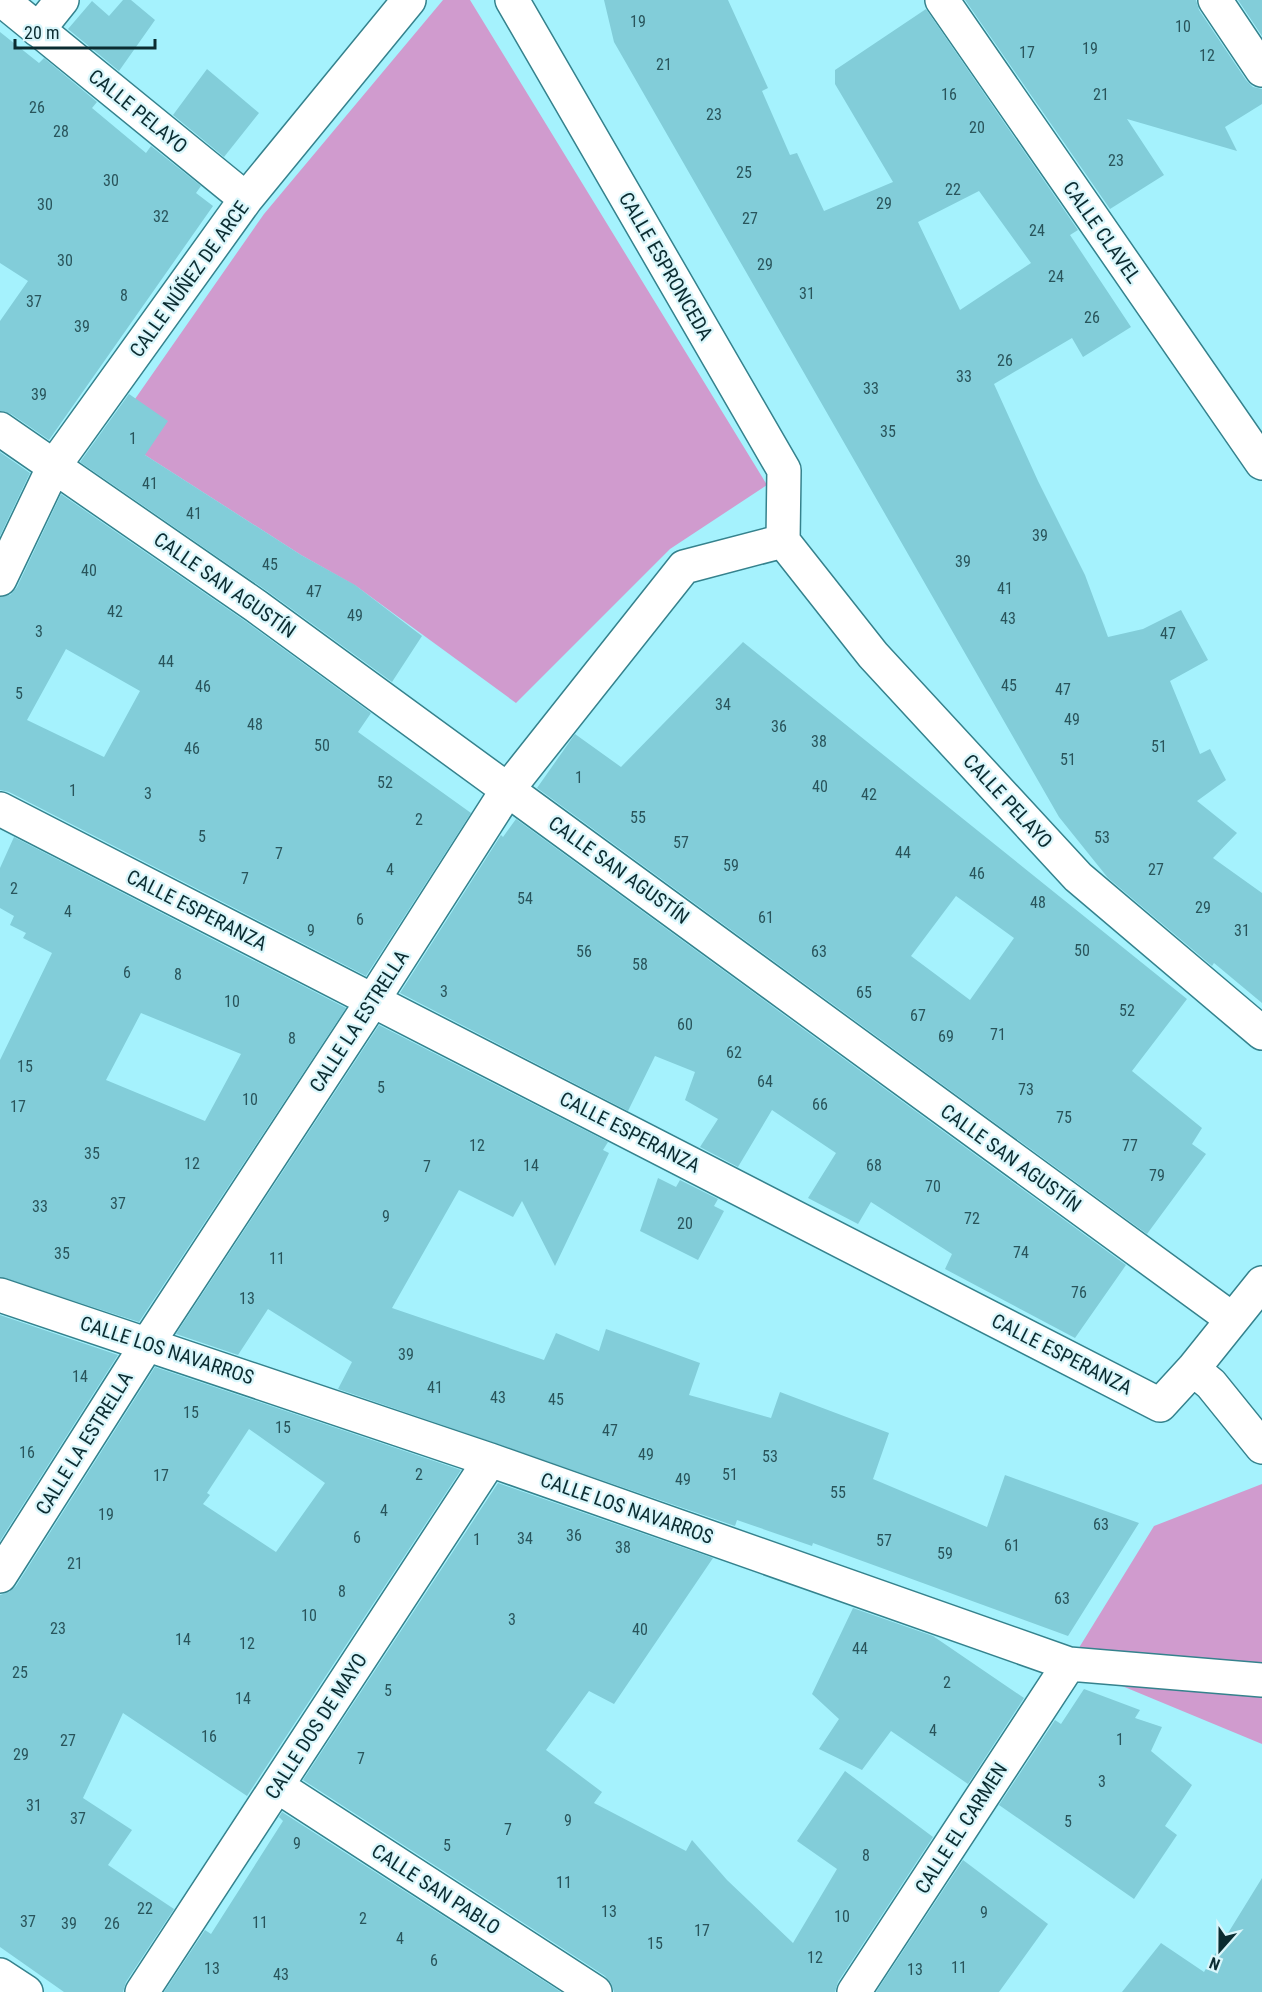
<svg xmlns="http://www.w3.org/2000/svg" width="1262" height="1992" font-family="'Roboto Condensed',sans-serif">
<style>
.green{fill:#d09bce}
.building{fill:#82cdd9;fill-rule:evenodd}
.lines{fill:none;stroke-linecap:round;stroke-linejoin:round}
.minor-casing{stroke:#35828d;stroke-width:36}
.minor{stroke:#fff;stroke-width:33}
.labels{text-anchor:middle;stroke-width:4.5;stroke-linejoin:round;paint-order:stroke}
.number-label{font-size:16px;fill:#29545b}
.street-label{font-size:20px;fill:#0b2c31;stroke:#d9f6fb}
</style>
<rect width="100%" height="100%" fill="#a5f2fd"/>
<path class="green" d="M443 0H470L767 485 670 549 516 703 356 586 301 555 145 455 135 399 264 214Z
M1262 1484V1744L1069 1664 1154 1526Z"/>
<path class="building" d="M123 0H131L155 20 119 71 68 29 92 1 109 16Z
M604 0H728L768 88 762 91 790 155 797 153 824 211 893 182 835 84V70L926 9 1078 230 1070 235 1131 327 1083 357 1072 338 994 384 1038 481 1085 575 1108 637 1143 629 1181 610 1208 660 1170 681 1200 754 1210 749 1226 780 1197 801 1237 833 1213 858 1262 893V1003L1214 963 1212 966 1108 878 1059 817 614 42ZM979 191 1031 263 960 310 918 222Z
M965 0H1196L1199 10 1246 80 1253 87 1262 89V104L1225 127 1237 151 1127 119 1164 175 1110 209Z
M1238 0H1262V36Z
M0 32 39 63 44 58 97 102 92 108 146 153 151 146 201 186 196 193 213 206 49 440 11 414 0 411V321L28 281 0 263Z
M207 69 259 113 224 157 173 115Z
M129 394 168 421 145 455 301 555 355 585 422 636 392 682 267 591 80 462Z
M0 452 30 473 0 536Z
M61 494 245 621 371 713 358 732 471 813 366 976 9 792 0 790V597L10 595 17 587ZM66 649 140 691 104 757 27 720Z
M743 642 1187 999 1132 1071 1202 1128 1192 1144 1206 1154 1147 1234 537 788 575 734 621 767ZM956 896 1014 938 970 1000 911 956Z
M516 819 1126 1265 1075 1338 945 1269 952 1254 871 1202 858 1224 808 1198 836 1153 772 1110 738 1167 700 1147 718 1119 685 1100 695 1072 655 1056 628 1111 400 993 501 835 503 837Z
M14 837 346 1008 139 1322 0 1277V1060L52 953 23 938 26 933 10 925 14 916 0 908V868ZM141 1013 241 1054 205 1121 106 1080Z
M379 1025 608 1142 603 1150 609 1153 555 1266 522 1201 513 1217 459 1190 392 1308 544 1360 556 1333 599 1351 606 1329 700 1363 689 1395 771 1418 780 1392 889 1433 873 1479 987 1527 1005 1475 1139 1523 1068 1636 813 1543 812 1546 737 1520 735 1526 338 1389 352 1362 268 1309 238 1355 176 1334Z
M658 1178 676 1187 680 1180 718 1199 714 1206 724 1211 698 1260 640 1231Z
M0 1315 118 1355 0 1541Z
M155 1367 461 1470 247 1796 123 1713 83 1798 132 1830 108 1865 174 1909 126 1982 123 1992H64L0 1947V1595L9 1592 16 1586ZM249 1429 325 1483 276 1552 203 1504 210 1495 207 1493Z
M498 1483 713 1558 614 1704 589 1691 546 1750 602 1792 594 1803 686 1851 692 1840 727 1880 793 1943 837 1869 797 1841 845 1771 933 1837 838 1982 835 1992H614L611 1983 605 1976 303 1780Z
M853 1608 933 1636 1024 1698 968 1784 891 1731 862 1770 819 1749 839 1719 812 1694Z
M1084 1689 1140 1710 1135 1718 1162 1727 1151 1751 1192 1785 1165 1826 1177 1835 1134 1899 999 1805 1055 1720 1061 1724Z
M282 1812 561 1992H164L205 1930 211 1934 283 1821 279 1817Z
M963 1860 1048 1924 999 1992H876Z
M1262 1878V1992H1122L1161 1943 1204 1972Z"/>
<g class="lines">
<defs>
<path id="minor" d="M2 0 246 199
M512 0 784 470 783 541
M942 0 1262 463
M1215 0 1262 70
M38 30 62 0
M0 429 256 606 1232 1319
M783 541 873 655 1078 877 1262 1033
M0 579 54 466 246 199 409 0
M0 809 1160 1405 1193 1369 1262 1283
M0 1295 490 1460 1069 1664 1262 1680
M1193 1369 1211 1384 1262 1447
M0 1576 148 1343 373 1000 508 789 684 567 783 541
M277 1786 595 1992
M0 1975 26 1992
M142 1992 490 1460
M854 1992 1069 1664"/>
</defs>
<use href="#minor" class="minor-casing"/>
<use href="#minor" class="minor"/>
</g>
<g class="labels">
<g class="number-label">
<text x="638" y="27">19</text>
<text x="1183" y="32">10</text>
<text x="1090" y="54">19</text>
<text x="1027" y="58">17</text>
<text x="1207" y="61">12</text>
<text x="664" y="70">21</text>
<text x="949" y="100">16</text>
<text x="1101" y="100">21</text>
<text x="37" y="113">26</text>
<text x="714" y="120">23</text>
<text x="977" y="133">20</text>
<text x="61" y="137">28</text>
<text x="1116" y="166">23</text>
<text x="744" y="178">25</text>
<text x="111" y="186">30</text>
<text x="953" y="195">22</text>
<text x="884" y="209">29</text>
<text x="45" y="210">30</text>
<text x="161" y="222">32</text>
<text x="750" y="224">27</text>
<text x="1037" y="236">24</text>
<text x="65" y="266">30</text>
<text x="765" y="270">29</text>
<text x="1056" y="282">24</text>
<text x="807" y="299">31</text>
<text x="124" y="301">8</text>
<text x="34" y="307">37</text>
<text x="1092" y="323">26</text>
<text x="82" y="332">39</text>
<text x="1005" y="366">26</text>
<text x="964" y="382">33</text>
<text x="871" y="394">33</text>
<text x="39" y="400">39</text>
<text x="888" y="437">35</text>
<text x="133" y="444">1</text>
<text x="150" y="489">41</text>
<text x="194" y="519">41</text>
<text x="1040" y="541">39</text>
<text x="963" y="567">39</text>
<text x="270" y="570">45</text>
<text x="89" y="576">40</text>
<text x="1005" y="594">41</text>
<text x="314" y="597">47</text>
<text x="115" y="617">42</text>
<text x="355" y="621">49</text>
<text x="1008" y="624">43</text>
<text x="39" y="637">3</text>
<text x="1168" y="639">47</text>
<text x="166" y="667">44</text>
<text x="1009" y="691">45</text>
<text x="203" y="692">46</text>
<text x="1063" y="695">47</text>
<text x="19" y="699">5</text>
<text x="723" y="710">34</text>
<text x="1072" y="725">49</text>
<text x="255" y="730">48</text>
<text x="779" y="732">36</text>
<text x="819" y="747">38</text>
<text x="322" y="751">50</text>
<text x="1159" y="752">51</text>
<text x="192" y="754">46</text>
<text x="1068" y="765">51</text>
<text x="579" y="783">1</text>
<text x="385" y="788">52</text>
<text x="820" y="792">40</text>
<text x="73" y="796">1</text>
<text x="148" y="799">3</text>
<text x="869" y="800">42</text>
<text x="638" y="823">55</text>
<text x="419" y="825">2</text>
<text x="202" y="842">5</text>
<text x="1102" y="843">53</text>
<text x="681" y="848">57</text>
<text x="903" y="858">44</text>
<text x="279" y="859">7</text>
<text x="731" y="871">59</text>
<text x="390" y="875">4</text>
<text x="1156" y="875">27</text>
<text x="977" y="879">46</text>
<text x="245" y="884">7</text>
<text x="14" y="894">2</text>
<text x="525" y="904">54</text>
<text x="1038" y="908">48</text>
<text x="1203" y="913">29</text>
<text x="68" y="917">4</text>
<text x="766" y="923">61</text>
<text x="360" y="925">6</text>
<text x="311" y="936">9</text>
<text x="1242" y="936">31</text>
<text x="1082" y="956">50</text>
<text x="584" y="957">56</text>
<text x="819" y="957">63</text>
<text x="640" y="970">58</text>
<text x="127" y="978">6</text>
<text x="178" y="980">8</text>
<text x="444" y="997">3</text>
<text x="864" y="998">65</text>
<text x="232" y="1007">10</text>
<text x="1127" y="1016">52</text>
<text x="918" y="1021">67</text>
<text x="685" y="1030">60</text>
<text x="998" y="1040">71</text>
<text x="946" y="1042">69</text>
<text x="292" y="1044">8</text>
<text x="734" y="1058">62</text>
<text x="25" y="1072">15</text>
<text x="765" y="1087">64</text>
<text x="381" y="1093">5</text>
<text x="1026" y="1095">73</text>
<text x="250" y="1105">10</text>
<text x="820" y="1110">66</text>
<text x="18" y="1112">17</text>
<text x="1064" y="1123">75</text>
<text x="477" y="1151">12</text>
<text x="1130" y="1151">77</text>
<text x="92" y="1159">35</text>
<text x="192" y="1169">12</text>
<text x="531" y="1171">14</text>
<text x="874" y="1171">68</text>
<text x="427" y="1172">7</text>
<text x="1157" y="1181">79</text>
<text x="933" y="1192">70</text>
<text x="118" y="1209">37</text>
<text x="40" y="1212">33</text>
<text x="386" y="1222">9</text>
<text x="972" y="1224">72</text>
<text x="685" y="1229">20</text>
<text x="1021" y="1258">74</text>
<text x="62" y="1259">35</text>
<text x="277" y="1264">11</text>
<text x="1079" y="1298">76</text>
<text x="247" y="1304">13</text>
<text x="406" y="1360">39</text>
<text x="80" y="1382">14</text>
<text x="435" y="1393">41</text>
<text x="498" y="1403">43</text>
<text x="556" y="1405">45</text>
<text x="191" y="1418">15</text>
<text x="283" y="1433">15</text>
<text x="610" y="1436">47</text>
<text x="27" y="1458">16</text>
<text x="646" y="1460">49</text>
<text x="770" y="1462">53</text>
<text x="419" y="1480">2</text>
<text x="730" y="1480">51</text>
<text x="161" y="1481">17</text>
<text x="683" y="1485">49</text>
<text x="838" y="1498">55</text>
<text x="384" y="1516">4</text>
<text x="106" y="1520">19</text>
<text x="1101" y="1530">63</text>
<text x="574" y="1541">36</text>
<text x="357" y="1543">6</text>
<text x="525" y="1544">34</text>
<text x="477" y="1545">1</text>
<text x="884" y="1546">57</text>
<text x="1012" y="1551">61</text>
<text x="623" y="1553">38</text>
<text x="945" y="1559">59</text>
<text x="75" y="1569">21</text>
<text x="342" y="1597">8</text>
<text x="1062" y="1604">63</text>
<text x="309" y="1621">10</text>
<text x="512" y="1625">3</text>
<text x="58" y="1634">23</text>
<text x="640" y="1635">40</text>
<text x="183" y="1645">14</text>
<text x="247" y="1649">12</text>
<text x="860" y="1654">44</text>
<text x="20" y="1678">25</text>
<text x="947" y="1688">2</text>
<text x="388" y="1696">5</text>
<text x="243" y="1704">14</text>
<text x="933" y="1736">4</text>
<text x="209" y="1742">16</text>
<text x="1120" y="1745">1</text>
<text x="68" y="1746">27</text>
<text x="21" y="1760">29</text>
<text x="361" y="1764">7</text>
<text x="1102" y="1787">3</text>
<text x="34" y="1811">31</text>
<text x="78" y="1824">37</text>
<text x="568" y="1826">9</text>
<text x="1068" y="1827">5</text>
<text x="508" y="1835">7</text>
<text x="297" y="1849">9</text>
<text x="447" y="1851">5</text>
<text x="866" y="1861">8</text>
<text x="564" y="1888">11</text>
<text x="145" y="1914">22</text>
<text x="609" y="1917">13</text>
<text x="984" y="1918">9</text>
<text x="842" y="1922">10</text>
<text x="363" y="1924">2</text>
<text x="28" y="1927">37</text>
<text x="260" y="1928">11</text>
<text x="69" y="1929">39</text>
<text x="112" y="1929">26</text>
<text x="702" y="1936">17</text>
<text x="400" y="1944">4</text>
<text x="655" y="1949">15</text>
<text x="815" y="1963">12</text>
<text x="434" y="1966">6</text>
<text x="959" y="1973">11</text>
<text x="212" y="1974">13</text>
<text x="915" y="1975">13</text>
<text x="281" y="1980">43</text>
</g>
<g class="street-label">
<text transform="translate(138 111) rotate(39)" y="7">CALLE PELAYO</text>
<text transform="translate(1102 232) rotate(55)" y="7">CALLE CLAVEL</text>
<text transform="translate(666 266) rotate(60)" y="7">CALLE ESPRONCEDA</text>
<text transform="translate(189 279) rotate(-54)" y="7">CALLE NÚÑEZ DE ARCE</text>
<text transform="translate(225 585) rotate(35)" y="7">CALLE SAN AGUSTÍN</text>
<text transform="translate(1008 801) rotate(47)" y="7">CALLE PELAYO</text>
<text transform="translate(619 870) rotate(36)" y="7">CALLE SAN AGUSTÍN</text>
<text transform="translate(197 910) rotate(27)" y="7">CALLE ESPERANZA</text>
<text transform="translate(359 1021) rotate(-57)" y="7">CALLE LA ESTRELLA</text>
<text transform="translate(630 1132) rotate(27)" y="7">CALLE ESPERANZA</text>
<text transform="translate(1011 1158) rotate(36)" y="7">CALLE SAN AGUSTÍN</text>
<text transform="translate(167 1350) rotate(18)" y="7">CALLE LOS NAVARROS</text>
<text transform="translate(1062 1354) rotate(27)" y="7">CALLE ESPERANZA</text>
<text transform="translate(84 1443) rotate(-58)" y="7">CALLE LA ESTRELLA</text>
<text transform="translate(627 1508) rotate(19)" y="7">CALLE LOS NAVARROS</text>
<text transform="translate(316 1726) rotate(-57)" y="7">CALLE DOS DE MAYO</text>
<text transform="translate(961 1828) rotate(-57)" y="7">CALLE EL CARMEN</text>
<text transform="translate(436 1889) rotate(33)" y="7">CALLE SAN PABLO</text>
</g>
</g>
<g transform="translate(1220 1950) rotate(201)" stroke="#d9f6fb" stroke-width="4.5" paint-order="stroke">
<path d="M0-4.5L10 22L0 15L-10 22Z" fill="#0b2c31"/>
<text y="-9" font-size="16" font-weight="bold" text-anchor="middle" fill="#0b2c31">N</text>
</g>
<path d="M15 39v9h140v-9" fill="none" stroke="#0b2c31" stroke-width="3"/>
<text x="24" y="39" font-size="18" fill="#0b2c31" stroke="#d9f6fb" stroke-width="4.5" paint-order="stroke">20 m</text>
</svg>
